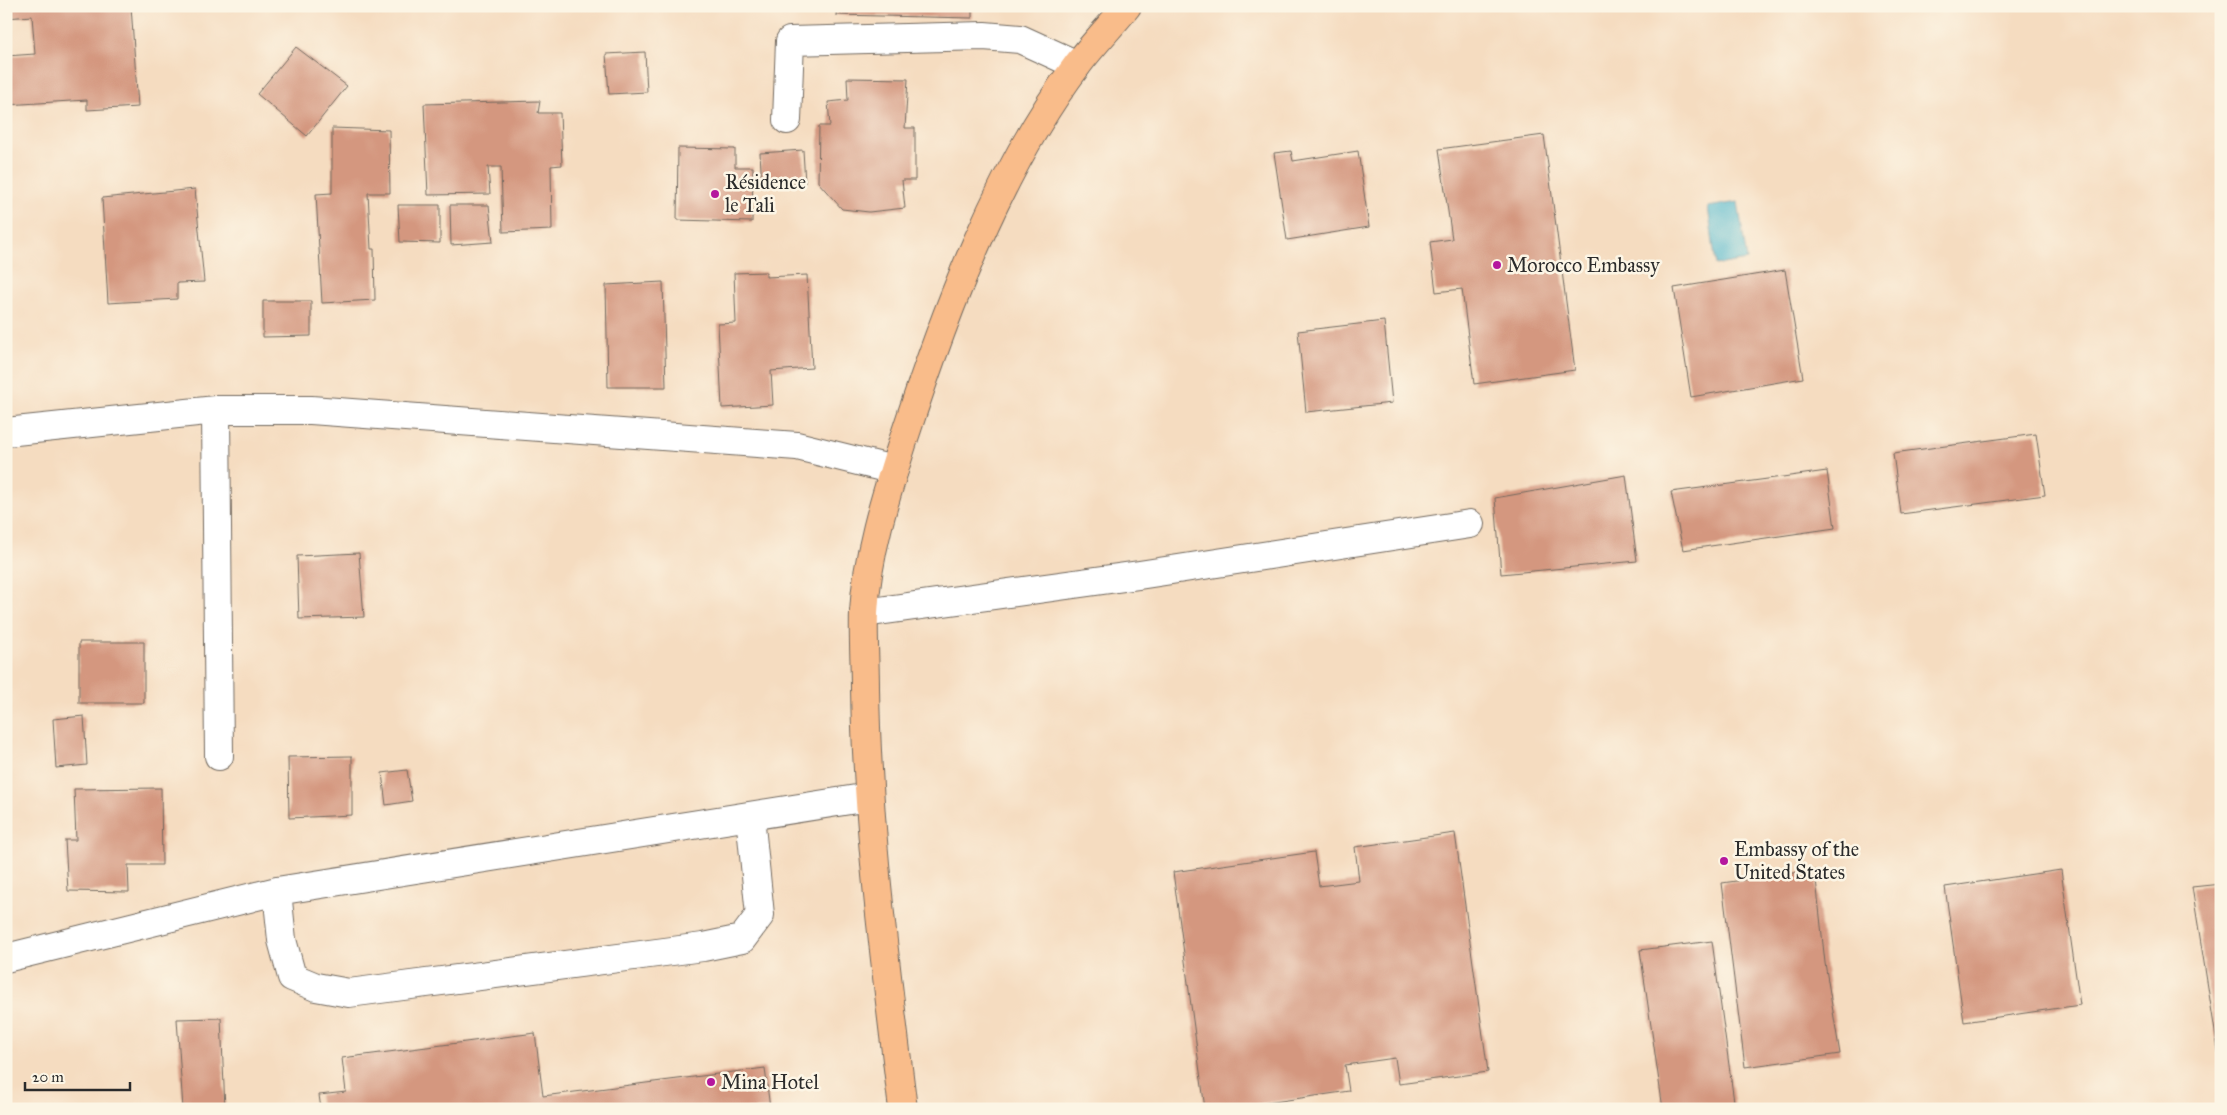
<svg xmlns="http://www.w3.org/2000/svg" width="2227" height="1115" font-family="'IM FELL Great Primer',serif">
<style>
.water{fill:#4eb5cc;stroke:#3c707c}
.building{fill:#d4977f}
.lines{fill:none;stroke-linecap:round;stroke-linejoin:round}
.minor-casing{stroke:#72695f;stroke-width:30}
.major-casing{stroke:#72695f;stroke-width:30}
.minor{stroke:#fff;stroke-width:28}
.major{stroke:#f9bc8a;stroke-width:28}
.poi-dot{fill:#b5179e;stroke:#fcf5e5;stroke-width:2}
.labels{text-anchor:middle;stroke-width:5;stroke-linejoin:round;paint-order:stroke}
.poi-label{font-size:20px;fill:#2b2b2b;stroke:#fcf5e5;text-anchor:start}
</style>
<rect width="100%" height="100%" fill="#fcf5e5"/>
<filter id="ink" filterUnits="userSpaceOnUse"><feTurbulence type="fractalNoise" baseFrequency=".02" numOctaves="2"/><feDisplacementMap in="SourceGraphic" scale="10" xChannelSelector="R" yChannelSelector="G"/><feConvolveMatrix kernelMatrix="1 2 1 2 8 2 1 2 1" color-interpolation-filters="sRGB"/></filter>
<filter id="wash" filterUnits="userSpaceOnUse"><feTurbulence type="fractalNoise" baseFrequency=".0096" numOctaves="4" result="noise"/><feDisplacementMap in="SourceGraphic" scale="20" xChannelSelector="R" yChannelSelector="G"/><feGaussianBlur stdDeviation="1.12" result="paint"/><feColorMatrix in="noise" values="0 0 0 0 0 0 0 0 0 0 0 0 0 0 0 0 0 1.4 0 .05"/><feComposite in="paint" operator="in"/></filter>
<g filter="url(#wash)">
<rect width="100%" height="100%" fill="#f5dcc0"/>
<path class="water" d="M1738 202 1747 260 1716 265 1708 207Z"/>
<g id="blocks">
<path class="building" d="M6 6H131L138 107 87 110V100L6 105V56L35 54 32 16 6 18Z
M837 6H972V18L836 15Z
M296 47 347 86 307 136 257 94Z
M645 52 647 92 609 94 606 54Z
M847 78 908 79 905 128H915V180H902L905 208 869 212 842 209 818 182 819 126H830L828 102 848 100Z
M540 101 538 113H560L562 165 551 166 552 230 503 232 501 167H488L490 194 428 195 424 104Z
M332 128 389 130 390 193H368L371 249H374L375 300 322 303 316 194 332 193Z
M1544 135 1575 370 1474 384 1462 289 1436 292 1430 242 1452 239 1439 149Z
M678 148 735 149V167H753L752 222 677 220Z
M803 150 805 183 762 186 760 153Z
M1291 151 1293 161 1358 151 1369 227 1287 240 1274 153Z
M195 189 204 282 177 283V299L108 303 102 198Z
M398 205H440V243L400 242Z
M450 205H489L493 242 451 245Z
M1785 270 1803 378 1691 397 1674 288Z
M766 272V277L807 275 812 368 771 371 773 405 722 408 718 324 736 323 734 273Z
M663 282 666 387H608L606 285Z
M263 301H311V336L263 337Z
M1384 321 1392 403 1306 412 1298 331Z
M2036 434 2045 495 1901 514 1893 453Z
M1827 471 1835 528 1683 550 1671 492Z
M1626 475 1637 561 1501 574 1495 498Z
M359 553 364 617 299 619 297 556Z
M79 642H144V703H79Z
M84 716 87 765 56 768 53 719Z
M352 756V815L289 818 288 757Z
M407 770 412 801 386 805 382 773Z
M161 788 162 865H128L129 892 68 891 65 840H76L74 789Z
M1455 833 1488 1072 1399 1084 1395 1058 1345 1065 1349 1091 1226 1109H1205L1173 872 1314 852 1319 886 1359 881 1355 847Z
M1815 870 1825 963 1840 1054 1745 1067 1722 883Z
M2061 870 2080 1005 1964 1022 1945 887Z
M2221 884V1062L2220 1063 2192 887Z
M1712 941 1735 1109H1663L1640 950Z
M221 1018 225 1109H183L177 1019Z
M535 1033 543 1096 765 1068 770 1109H321L319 1095 346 1092 342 1058Z"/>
</g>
</g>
<g filter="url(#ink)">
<use href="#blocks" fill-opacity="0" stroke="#72695f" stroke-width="1"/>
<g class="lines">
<defs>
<path id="minor" d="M787 120 790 41 984 36 1020 39 1077 65
M216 410 219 756
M6 432 216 410H311L797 446 894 470
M864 613 1139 575 1470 524
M277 891 282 940 292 977 316 987 349 993 703 947 742 939 760 915 750 816
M6 958 277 891 869 797"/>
<path id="major" d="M903 1109C886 969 867 829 865 688 865 663 863 637 864 612 867 552 887 492 905 435 945 312 999 168 1078 64 1093 44 1111 26 1127 6"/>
</defs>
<use href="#minor" class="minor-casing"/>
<use href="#major" class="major-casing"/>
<use href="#minor" class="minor"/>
<use href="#major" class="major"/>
</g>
</g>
<g class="poi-dot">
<circle cx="715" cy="194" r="5"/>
<circle cx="1497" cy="265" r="5"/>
<circle cx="1724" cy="861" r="5"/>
<circle cx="711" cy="1082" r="5"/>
</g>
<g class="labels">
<g class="poi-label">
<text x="725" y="189">Résidence<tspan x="725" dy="23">le Tali</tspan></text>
<text x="1507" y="272">Morocco Embassy</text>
<text x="1734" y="856">Embassy of the<tspan x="1734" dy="23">United States</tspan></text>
<text x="721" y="1089">Mina Hotel</text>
</g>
</g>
<rect width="2227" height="1115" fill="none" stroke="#fcf5e5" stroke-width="25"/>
<path d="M25 1082v8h105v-8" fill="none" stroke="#2b2b2b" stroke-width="2.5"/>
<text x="32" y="1082" font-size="15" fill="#2b2b2b" stroke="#fcf5e5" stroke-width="4" paint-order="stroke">20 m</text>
</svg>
